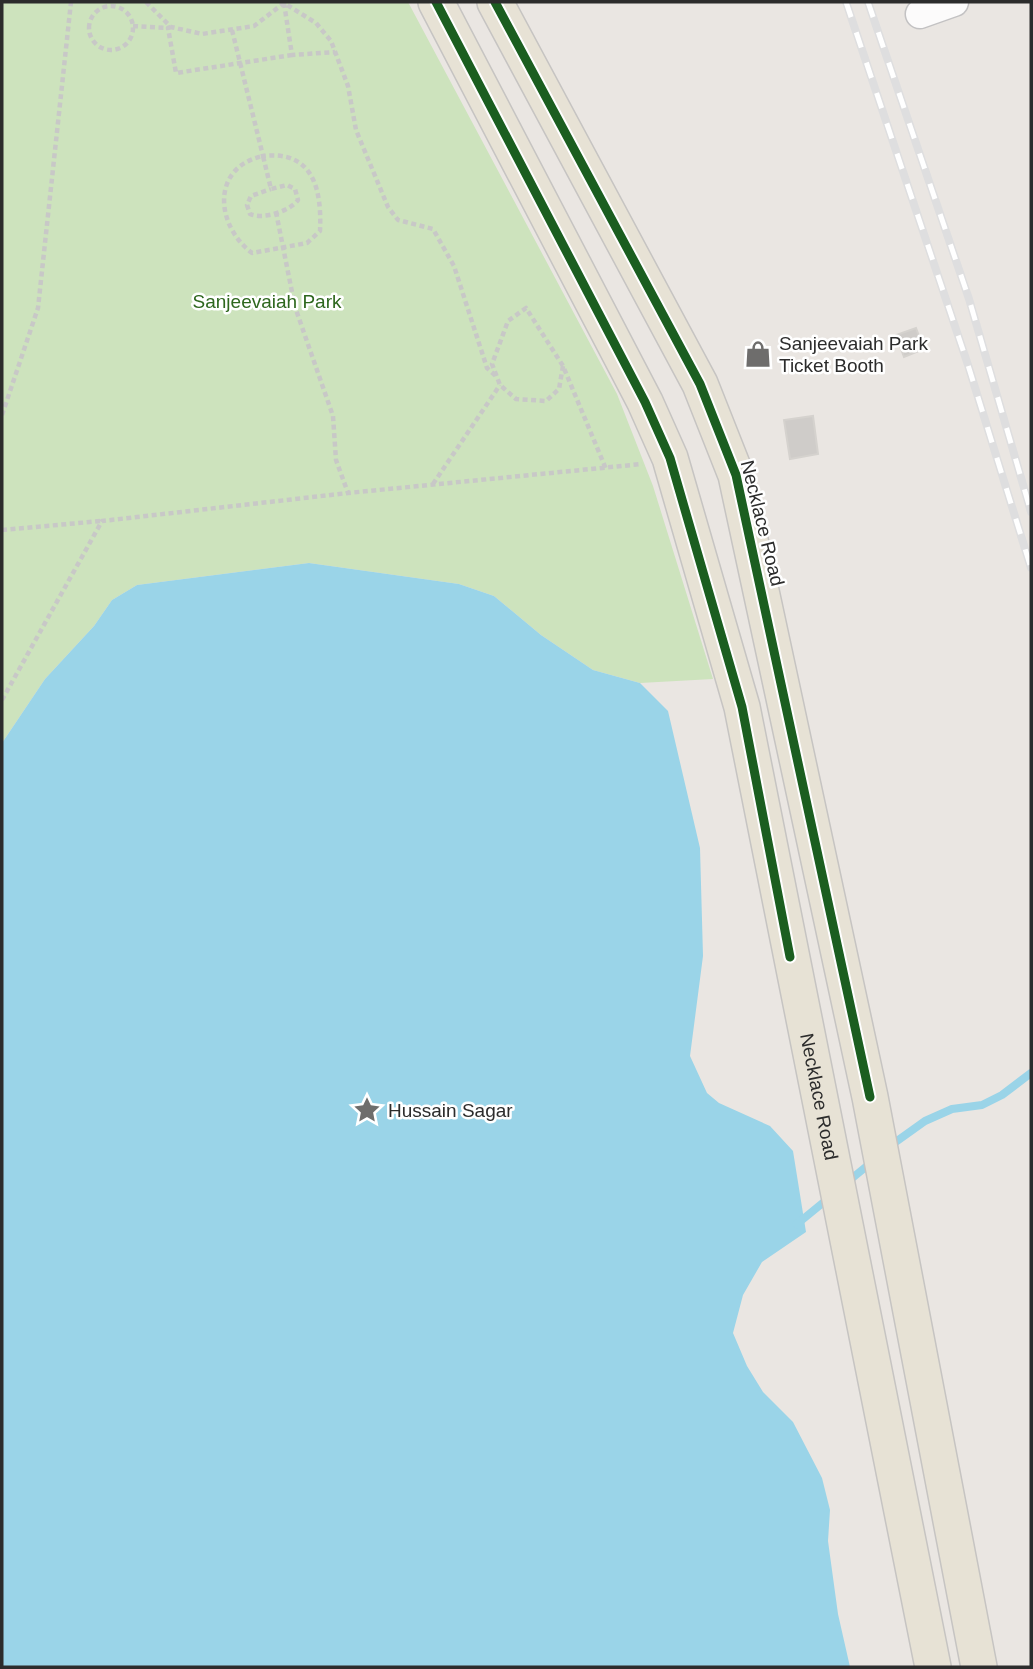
<svg xmlns="http://www.w3.org/2000/svg" width="1033" height="1669" font-family="Helvetica,sans-serif">
<style>
.green{fill:#cde3bd}
.water{fill:#9ad4e8}
.lines{fill:none;stroke-linecap:round;stroke-linejoin:round}
.stream{stroke:#9ad4e8;stroke-width:8}
.building{fill:#cfccc9;stroke:#d5d2ce;stroke-width:2}
.minor-casing{stroke:#c3c2c3;stroke-width:31}
.major-casing{stroke:#c6c4c2;stroke-width:38}
.path{stroke:#c8c8c7;stroke-width:4.5;stroke-dasharray:5 3.5;stroke-linecap:butt}
.minor{stroke:#fcfbfb;stroke-width:28}
.major{stroke:#e7e2d5;stroke-width:35}
.rail-casing{stroke:#dededf;stroke-width:8}
.rail{stroke:#fff;stroke-width:5;stroke-dasharray:16;stroke-linecap:butt}
.cycleway-casing{stroke:#fff;stroke-width:13}
.cycleway{stroke:#1b5e20;stroke-width:9}
.labels{text-anchor:middle;stroke-width:5;stroke-linejoin:round;paint-order:stroke}
.park-label{font-size:19px;fill:#2e671e;stroke:#fff}
.poi-label{font-size:19px;fill:#2c2c2c;stroke:#fff;text-anchor:start}
.street-label{font-size:19px;fill:#2c2c2c;stroke:#fff}
</style>
<rect width="100%" height="100%" fill="#eae6e2"/>
<path class="green" d="M2 2H408L617 394 653 486 713 679 640 683 593 670 541 635 494 596 459 584 309 563 137 585 112 600 94 626 45 679 2 743Z"/>
<path class="water" d="M309 563 459 584 494 596 541 635 593 670 640 683 668 711 700 848 703 956 690 1056 707 1093 719 1103 770 1126 793 1151 806 1232 762 1262 743 1295 733 1333 747 1366 763 1392 793 1422 822 1478 830 1510 828 1541 838 1614 850 1667H2V743L45 679 94 626 112 600 137 585Z"/>
<g class="lines">
<path class="stream" d="M890 1146 925 1121 952 1109 982 1105 1002 1095 1031 1073
M845 1184 873 1161
M797 1224 830 1197"/>
</g>
<path class="building" d="M916 328 924 349 904 357 896 335Z
M813 416 818 454 790 459 784 420Z"/>
<g class="lines">
<defs>
<path id="minor" d="M920 14 954 2"/>
<g id="major">
<path id="s1" d="M436 2 645 402 670 458 742 707 933 1667"/>
<path d="M495 2 700 384 736 475 870 1097 979 1667"/>
</g>
</defs>
<use href="#minor" class="minor-casing"/>
<use href="#major" class="major-casing"/>
<path class="path" d="M146 2 171 27 202 34 254 26 284 3 316 23 331 41 348 86 356 130 388 207 398 220 433 229 454 266 487 368 497 377
M284 3 292 55 335 52
M89 28a22 22 0 1 1 44 0a22 22 0 1 1-44 0Z
M133 26 168 28
M171 27 168 28 176 73 292 55
M232 30 263 156C313 150 322 189 320 231L307 243 252 253C215 225 211 167 263 156L271 189 287 185 295 189 298 200C290 211 263 220 250 214L247 205 251 196 271 189
M276 212 295 307 333 416 336 460 348 493
M563 366 559 389 546 401 516 399 500 385 492 364 508 321 526 308 563 366 606 469
M2 415 38 308 71 2
M433 484 500 385
M2 530 101 521
M2 700 102 521 348 493 642 464"/>
<use href="#minor" class="minor"/>
<use href="#major" class="major"/>
<defs>
<path id="rail" d="M846 2 968 365 1031 568
M868 2 969 299 1031 512"/>
</defs>
<use href="#rail" class="rail-casing"/>
<use href="#rail" class="rail"/>
<defs>
<path id="cycleway" d="M436 2 645 402 670 458 742 707 790 957
M495 2 700 384 736 475 870 1097"/>
</defs>
<use href="#cycleway" class="cycleway-casing"/>
<use href="#cycleway" class="cycleway"/>
</g>
<defs>
<symbol id="shop-bare" viewBox="-9 -9 18 18"><path d="M-5-2.5h2.3a2.7 3.5 0 0 1 5.4 0H5L5.5 6h-11ZM-1.5-2.5h3a1.5 2.3 0 0 0-3 0Z" fill="#6e6d6c" stroke="#fff" stroke-width="2.5" paint-order="stroke"/></symbol>
<symbol id="sight-bare" viewBox="-9 -9 18 18"><path d="M0-6L1.8-2.2L6-1.7L2.9 1.2L3.7 5.4L0 3.3L-3.7 5.4L-2.9 1.2L-6-1.7L-1.8-2.2Z" fill="#6e6d6c" stroke="#fff" stroke-width="2.5" paint-order="stroke"/></symbol>
</defs>
<g fill-rule="evenodd">
<use href="#shop-bare" x="739" y="335" width="38" height="38"/>
<use href="#sight-bare" x="348" y="1091" width="38" height="38"/>
</g>
<g class="labels">
<g class="park-label">
<text x="267" y="308">Sanjeevaiah Park</text>
</g>
<g class="poi-label">
<text x="779" y="350">Sanjeevaiah Park<tspan x="779" dy="22">Ticket Booth</tspan></text>
<text x="388" y="1117">Hussain Sagar</text>
</g>
<g class="street-label">
<text transform="translate(763 523) rotate(76)" y="7">Necklace Road</text>
<text dy="7" stroke="none"><textPath href="#s1" startOffset="1169">Necklace Road</textPath></text>
</g>
</g>
<rect width="1033" height="1669" fill="none" stroke="#2c2c2c" stroke-width="7"/>
</svg>
